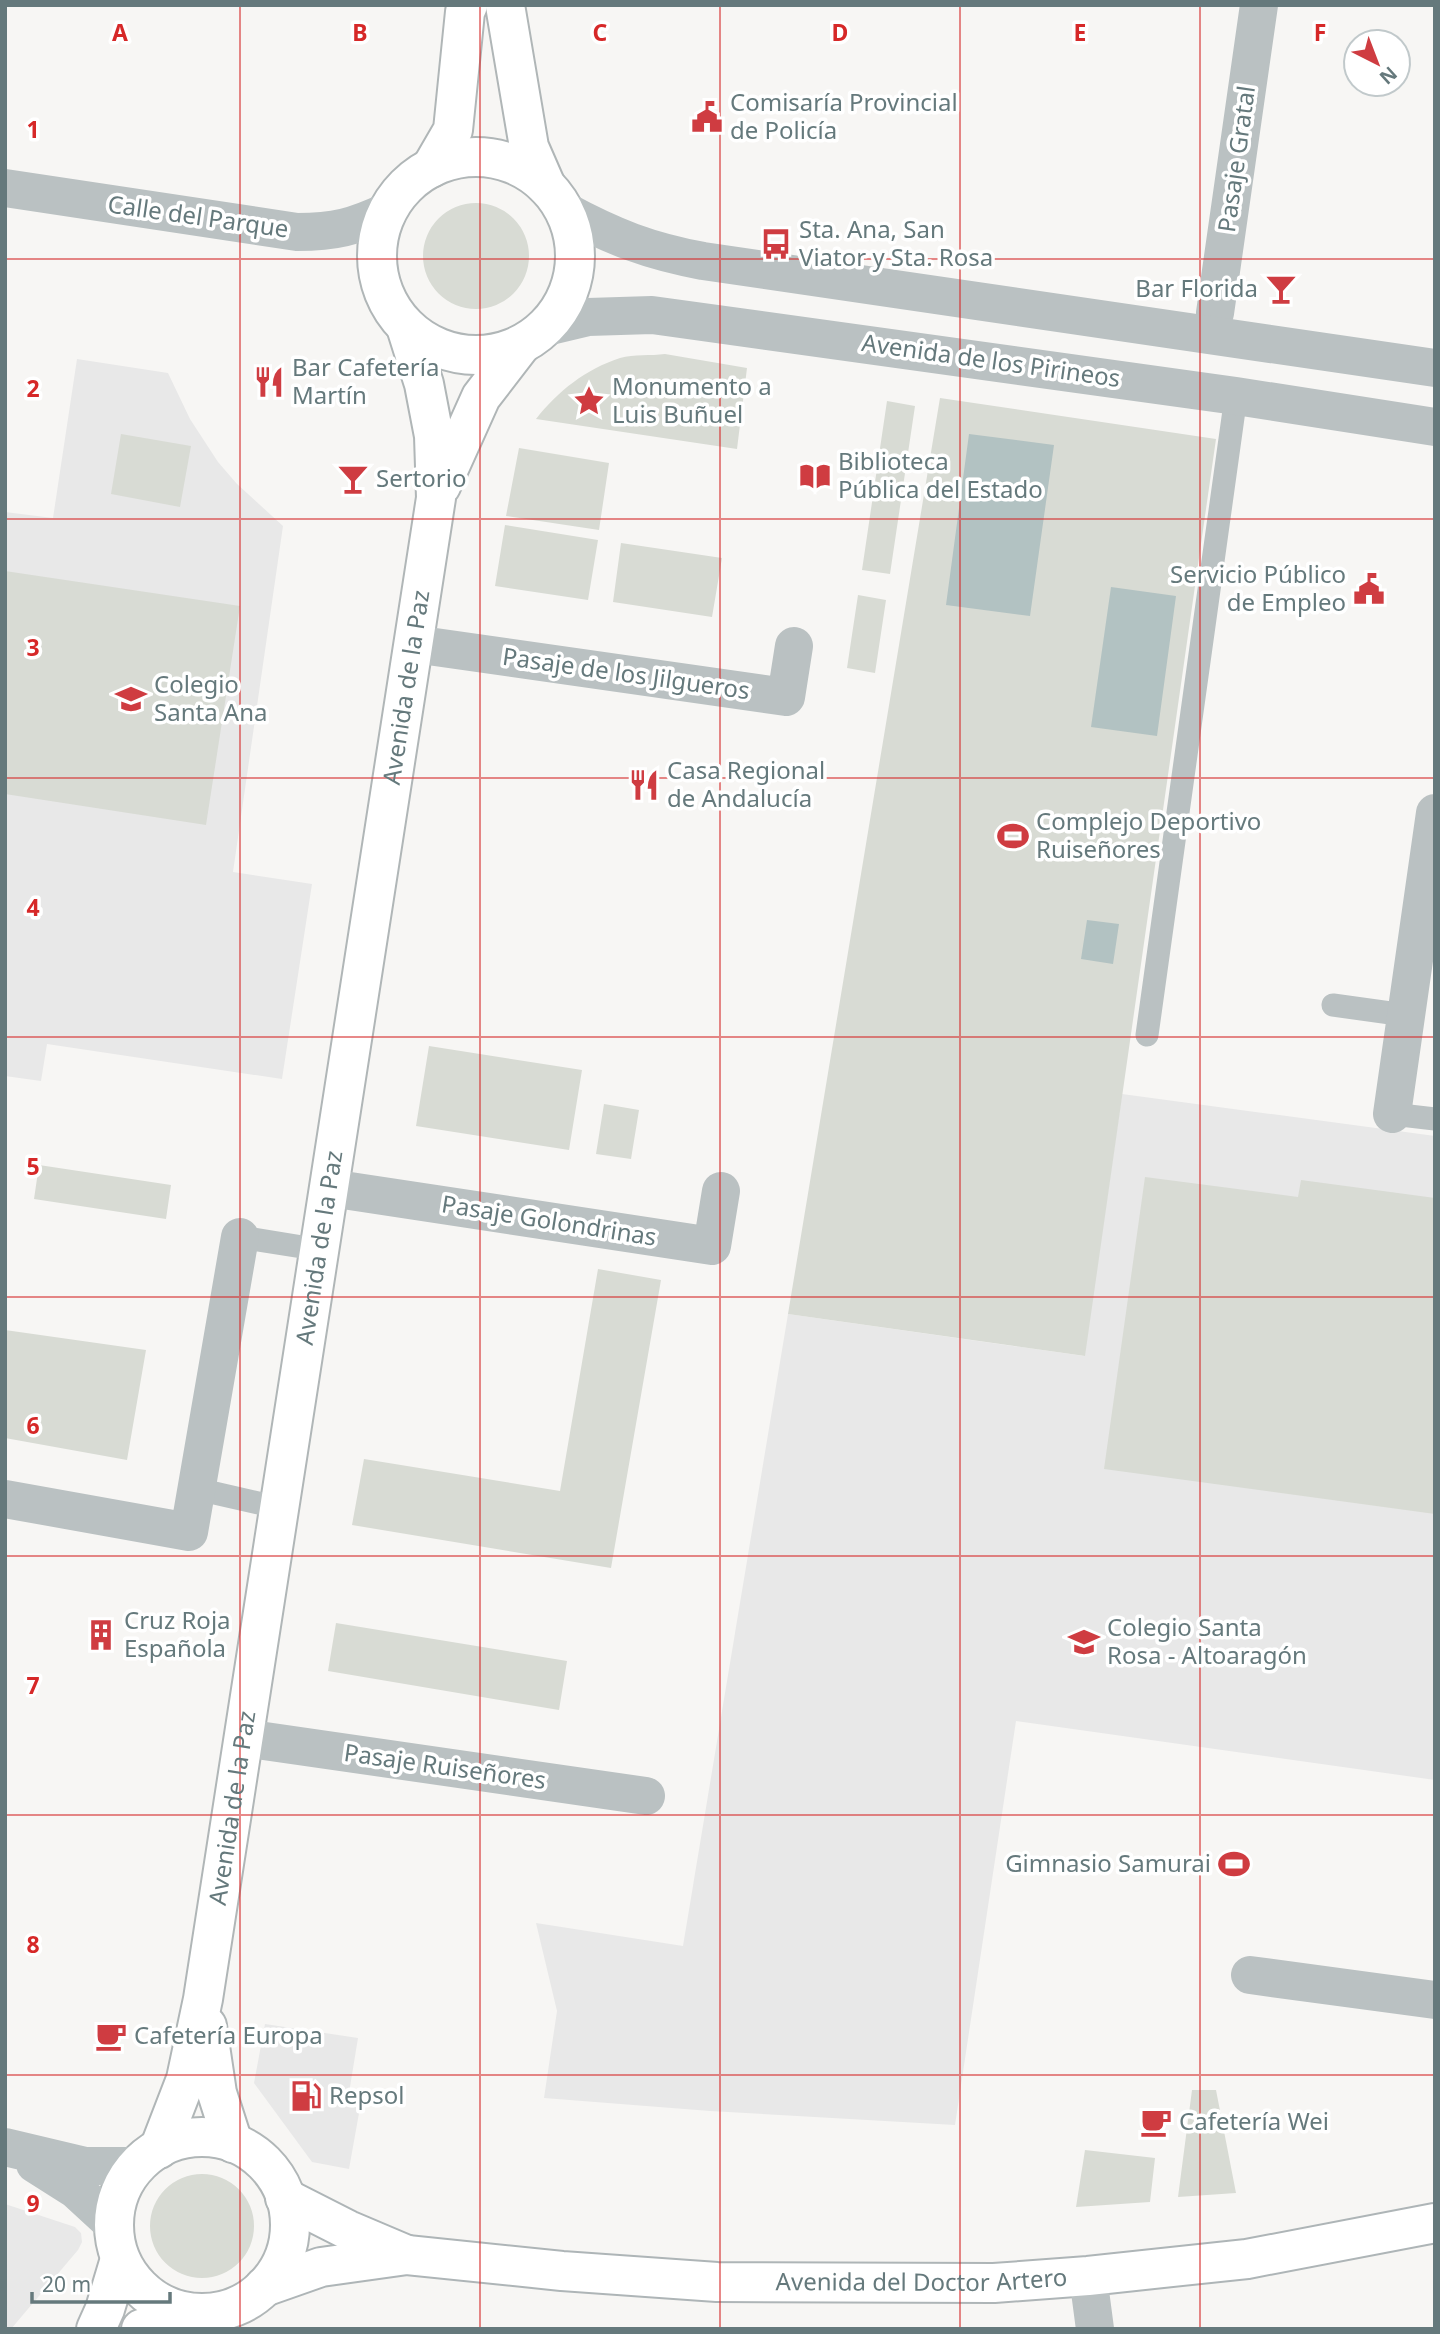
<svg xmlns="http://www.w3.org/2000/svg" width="1440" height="2334" font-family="'Noto Sans',sans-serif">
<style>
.built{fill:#e8e8e8}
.green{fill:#d8dbd4}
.water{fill:#b2c2c2}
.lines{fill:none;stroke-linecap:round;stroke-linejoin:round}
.primary-casing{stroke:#aeb5b7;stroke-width:42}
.trunk-casing{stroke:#b0b6b7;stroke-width:42}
.service{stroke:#bac1c2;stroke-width:23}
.minor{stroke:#bac1c2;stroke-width:38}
.tertiary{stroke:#bac1c2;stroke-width:38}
.primary{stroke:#fff;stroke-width:38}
.trunk{stroke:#fff;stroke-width:38}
.grid{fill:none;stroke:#d62828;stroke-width:2;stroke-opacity:0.55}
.labels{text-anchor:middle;stroke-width:7;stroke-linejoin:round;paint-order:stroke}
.poi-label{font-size:24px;fill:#65797c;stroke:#fff;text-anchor:start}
.street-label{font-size:24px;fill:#65797c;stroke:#fff}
.grid-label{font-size:23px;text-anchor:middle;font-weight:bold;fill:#d62828;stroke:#fff;stroke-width:7;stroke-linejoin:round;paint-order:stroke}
</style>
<rect width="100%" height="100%" fill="#f7f6f4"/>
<path class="built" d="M77 359 168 373 190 419 218 462 237 484 283 526 233 872 312 884 282 1079 47 1044 41 1081 5 1076V512L53 518Z
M1122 1094 1435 1136V1780L1016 1721 955 2125 710 2111 544 2098 557 2011 536 1923 683 1946 788 1314 1084 1356Z
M265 2024 358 2038 348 2099 361 2102 349 2169 312 2162 254 2083Z
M5 2204 75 2227 81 2233 82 2242 78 2250 11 2329H5Z"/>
<path class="green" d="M423 256a53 53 0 1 1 106 0a53 53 0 1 1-106 0Z
M665 354 747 368 737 449 536 419C558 391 586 369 620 358 634 354 651 356 665 354Z
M940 398 1216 439 1085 1356 788 1314Z
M887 401 915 406 890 574 862 570Z
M121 434 191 446 180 507 111 494Z
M519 448 609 463 599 530 506 516Z
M505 525 598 540 588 600 495 586Z
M621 543 722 558 712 617 613 602Z
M5 571 240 606 206 825 5 794Z
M858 595 886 600 875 673 847 668Z
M429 1046 582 1070 569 1150 416 1126Z
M604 1104 639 1110 631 1159 596 1154Z
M39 1165 171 1185 166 1219 34 1199Z
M1145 1177 1298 1197 1301 1180 1435 1198V1514L1104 1469Z
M598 1269 661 1280 611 1568 352 1525 364 1459 560 1491Z
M5 1330 146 1350 127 1460 5 1438Z
M336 1623 567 1661 559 1710 328 1671Z
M1192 2090H1216L1236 2193 1178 2197Z
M1085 2150 1155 2158 1150 2202 1076 2207Z
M150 2226a52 52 0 1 1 104 0a52 52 0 1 1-104 0Z"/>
<path class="water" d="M969 434 1054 445 1030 616 946 605Z
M1111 587 1176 596 1157 736 1091 727Z
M1087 920 1119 924 1113 964 1081 959Z"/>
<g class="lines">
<defs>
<g id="primary">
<path d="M285 2198 348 2230 407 2255"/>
<path id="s1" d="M264 2287 321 2267 407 2255 562 2271 717 2282 994 2283 1088 2276 1247 2259 1435 2223"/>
</g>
<g id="trunk">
<path d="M505 5 529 147 546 186"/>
<circle cx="476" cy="256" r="99"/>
<path d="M431 168 453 130 465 12 468 5"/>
<path d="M441 486 481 397 521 345"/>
<path d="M207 2026 217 2093 233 2143"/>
<circle cx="202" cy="2225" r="88"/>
<path id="s2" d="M159 2149 186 2079 203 1999 436 498 434 436 424 384 406 327"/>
<path d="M96 2329 105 2309 120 2259"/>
<path d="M141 2329 192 2313"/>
</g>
</defs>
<use href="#primary" class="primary-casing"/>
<use href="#trunk" class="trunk-casing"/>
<path class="service" d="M1333 1005 1405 1015
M1147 1035 1236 396
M1392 1114 1435 1119
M240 1237 321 1250
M197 1489 280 1508"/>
<path class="minor" d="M5 188 297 232C335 232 354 227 388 211
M1215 313 1259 5
M414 644 786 697 794 646
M1392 1114 1435 813
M330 1188 712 1246 721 1191
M5 1499 189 1532 240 1237
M244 1738 646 1796
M1250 1975 1435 2000
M5 2147 85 2166H138
M35 2164 76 2190 114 2225
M1088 2276 1095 2329"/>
<path class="tertiary" d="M565 211C613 237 649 251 703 261L1435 368
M546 327 588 317 652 315 1236 396 1435 427"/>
<use href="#primary" class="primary"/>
<use href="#trunk" class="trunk"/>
</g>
<path class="grid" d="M240 5V2329M480 5V2329M720 5V2329M960 5V2329M1200 5V2329M5 259H1435M5 519H1435M5 778H1435M5 1037H1435M5 1297H1435M5 1556H1435M5 1815H1435M5 2075H1435"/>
<defs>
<symbol id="civic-bare" viewBox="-9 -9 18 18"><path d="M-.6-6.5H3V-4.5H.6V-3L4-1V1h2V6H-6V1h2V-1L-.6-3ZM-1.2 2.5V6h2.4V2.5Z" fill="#cf3c41" stroke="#fff" stroke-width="2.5" paint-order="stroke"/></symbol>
<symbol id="bus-bare" viewBox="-9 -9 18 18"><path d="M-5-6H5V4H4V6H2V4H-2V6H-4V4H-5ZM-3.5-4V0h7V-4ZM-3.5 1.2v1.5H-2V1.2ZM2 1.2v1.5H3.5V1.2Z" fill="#cf3c41" stroke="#fff" stroke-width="2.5" paint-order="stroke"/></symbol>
<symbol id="bar-bare" viewBox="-9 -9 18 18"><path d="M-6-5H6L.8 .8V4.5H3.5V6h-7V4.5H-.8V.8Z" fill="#cf3c41" stroke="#fff" stroke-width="2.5" paint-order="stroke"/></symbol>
<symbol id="restaurant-bare" viewBox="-9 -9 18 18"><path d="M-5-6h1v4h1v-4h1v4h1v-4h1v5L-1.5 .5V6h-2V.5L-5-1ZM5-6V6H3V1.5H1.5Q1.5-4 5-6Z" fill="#cf3c41" stroke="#fff" stroke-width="2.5" paint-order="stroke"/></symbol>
<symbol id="sight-bare" viewBox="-9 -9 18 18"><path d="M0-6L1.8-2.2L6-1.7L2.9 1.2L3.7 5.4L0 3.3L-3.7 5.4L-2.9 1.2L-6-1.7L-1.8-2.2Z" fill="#cf3c41" stroke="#fff" stroke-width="2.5" paint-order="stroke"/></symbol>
<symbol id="library-bare" viewBox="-9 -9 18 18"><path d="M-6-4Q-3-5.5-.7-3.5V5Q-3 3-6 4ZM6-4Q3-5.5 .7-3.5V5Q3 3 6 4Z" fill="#cf3c41" stroke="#fff" stroke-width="2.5" paint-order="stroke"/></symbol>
<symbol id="school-bare" viewBox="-9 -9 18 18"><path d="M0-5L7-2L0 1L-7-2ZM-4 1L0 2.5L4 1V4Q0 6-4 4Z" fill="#cf3c41" stroke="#fff" stroke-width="2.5" paint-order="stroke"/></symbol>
<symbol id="stadium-bare" viewBox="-9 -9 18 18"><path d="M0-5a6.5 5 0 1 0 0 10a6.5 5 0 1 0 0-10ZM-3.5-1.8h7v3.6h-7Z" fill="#cf3c41" stroke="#fff" stroke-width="2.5" paint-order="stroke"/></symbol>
<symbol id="building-bare" viewBox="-9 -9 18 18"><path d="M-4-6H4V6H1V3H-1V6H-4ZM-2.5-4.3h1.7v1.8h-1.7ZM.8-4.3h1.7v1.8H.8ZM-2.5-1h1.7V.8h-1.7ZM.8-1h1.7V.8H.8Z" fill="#cf3c41" stroke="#fff" stroke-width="2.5" paint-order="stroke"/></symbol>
<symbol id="cafe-bare" viewBox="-9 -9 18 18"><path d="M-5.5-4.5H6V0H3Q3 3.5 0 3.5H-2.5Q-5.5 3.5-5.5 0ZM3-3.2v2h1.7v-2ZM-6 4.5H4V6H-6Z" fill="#cf3c41" stroke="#fff" stroke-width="2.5" paint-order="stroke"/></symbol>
<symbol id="fuel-bare" viewBox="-9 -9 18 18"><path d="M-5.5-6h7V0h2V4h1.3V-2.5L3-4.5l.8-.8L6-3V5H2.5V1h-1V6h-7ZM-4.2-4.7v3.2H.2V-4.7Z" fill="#cf3c41" stroke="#fff" stroke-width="2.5" paint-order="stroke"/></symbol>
</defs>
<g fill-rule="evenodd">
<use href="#civic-bare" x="685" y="95" width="44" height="44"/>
<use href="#bus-bare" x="754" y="222" width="44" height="44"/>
<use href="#bar-bare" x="1259" y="267" width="44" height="44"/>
<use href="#restaurant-bare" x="247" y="360" width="44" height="44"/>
<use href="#sight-bare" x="567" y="379" width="44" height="44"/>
<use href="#library-bare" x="793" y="454" width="44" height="44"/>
<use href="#bar-bare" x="331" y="457" width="44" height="44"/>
<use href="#civic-bare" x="1347" y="567" width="44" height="44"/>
<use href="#school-bare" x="109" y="677" width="44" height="44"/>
<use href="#restaurant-bare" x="622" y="763" width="44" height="44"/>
<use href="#stadium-bare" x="991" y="814" width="44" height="44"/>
<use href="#building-bare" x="79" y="1613" width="44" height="44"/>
<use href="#school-bare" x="1062" y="1620" width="44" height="44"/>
<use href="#stadium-bare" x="1212" y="1842" width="44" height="44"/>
<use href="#cafe-bare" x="89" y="2014" width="44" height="44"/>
<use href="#fuel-bare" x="284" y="2074" width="44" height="44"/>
<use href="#cafe-bare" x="1134" y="2100" width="44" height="44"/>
</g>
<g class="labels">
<g class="poi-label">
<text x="730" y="111">Comisaría Provincial<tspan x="730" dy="28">de Policía</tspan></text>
<text x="799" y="238">Sta. Ana, San<tspan x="799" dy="28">Viator y Sta. Rosa</tspan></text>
<text x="1258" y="297" text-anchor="end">Bar Florida</text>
<text x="292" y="376">Bar Cafetería<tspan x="292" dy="28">Martín</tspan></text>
<text x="612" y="395">Monumento a<tspan x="612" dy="28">Luis Buñuel</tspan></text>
<text x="838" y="470">Biblioteca<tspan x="838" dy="28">Pública del Estado</tspan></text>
<text x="376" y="487">Sertorio</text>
<text x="1346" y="583" text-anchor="end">Servicio Público<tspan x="1346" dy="28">de Empleo</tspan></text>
<text x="154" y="693">Colegio<tspan x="154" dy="28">Santa Ana</tspan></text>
<text x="667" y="779">Casa Regional<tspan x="667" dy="28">de Andalucía</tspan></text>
<text x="1036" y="830">Complejo Deportivo<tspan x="1036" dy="28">Ruiseñores</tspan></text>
<text x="124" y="1629">Cruz Roja<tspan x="124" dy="28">Española</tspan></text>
<text x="1107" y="1636">Colegio Santa<tspan x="1107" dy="28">Rosa - Altoaragón</tspan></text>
<text x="1211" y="1872" text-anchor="end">Gimnasio Samurai</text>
<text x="134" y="2044">Cafetería Europa</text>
<text x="329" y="2104">Repsol</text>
<text x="1179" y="2130">Cafetería Wei</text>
</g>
<g class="street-label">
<text transform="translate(1237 159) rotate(-82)" y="8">Pasaje Gratal</text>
<text transform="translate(198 217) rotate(8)" y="8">Calle del Parque</text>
<text transform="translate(991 361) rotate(8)" y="8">Avenida de los Pirineos</text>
<text transform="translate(626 674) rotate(8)" y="8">Pasaje de los Jilgueros</text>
<text dy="8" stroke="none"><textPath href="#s2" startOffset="1484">Avenida de la Paz</textPath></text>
<text transform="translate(549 1221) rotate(9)" y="8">Pasaje Golondrinas</text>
<text dy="8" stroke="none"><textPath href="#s2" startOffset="917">Avenida de la Paz</textPath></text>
<text transform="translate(445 1767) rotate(8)" y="8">Pasaje Ruiseñores</text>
<text dy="8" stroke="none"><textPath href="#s2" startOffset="350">Avenida de la Paz</textPath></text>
<text dy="8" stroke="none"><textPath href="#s1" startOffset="663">Avenida del Doctor Artero</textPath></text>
</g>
</g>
<g class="grid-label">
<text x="120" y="41">A</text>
<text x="360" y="41">B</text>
<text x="600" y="41">C</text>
<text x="840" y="41">D</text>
<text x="1080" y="41">E</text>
<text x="1320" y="41">F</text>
<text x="33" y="138">1</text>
<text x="33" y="397">2</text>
<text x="33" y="656">3</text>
<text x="33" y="916">4</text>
<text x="33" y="1175">5</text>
<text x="33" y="1434">6</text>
<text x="33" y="1694">7</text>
<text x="33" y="1953">8</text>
<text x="33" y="2212">9</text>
</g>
<rect width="1440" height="2334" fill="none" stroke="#65797c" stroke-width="14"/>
<g transform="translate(1377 63) rotate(138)"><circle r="33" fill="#ffffff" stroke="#c1c9cb" stroke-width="2"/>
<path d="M0-5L12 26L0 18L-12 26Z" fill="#cf3c41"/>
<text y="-10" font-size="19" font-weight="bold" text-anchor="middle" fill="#65797c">N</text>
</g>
<path d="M32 2292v10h138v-10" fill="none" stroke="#65797c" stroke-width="3.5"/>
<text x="42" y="2292" font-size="21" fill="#65797c" stroke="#ffffff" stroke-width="5" paint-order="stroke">20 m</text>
</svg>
